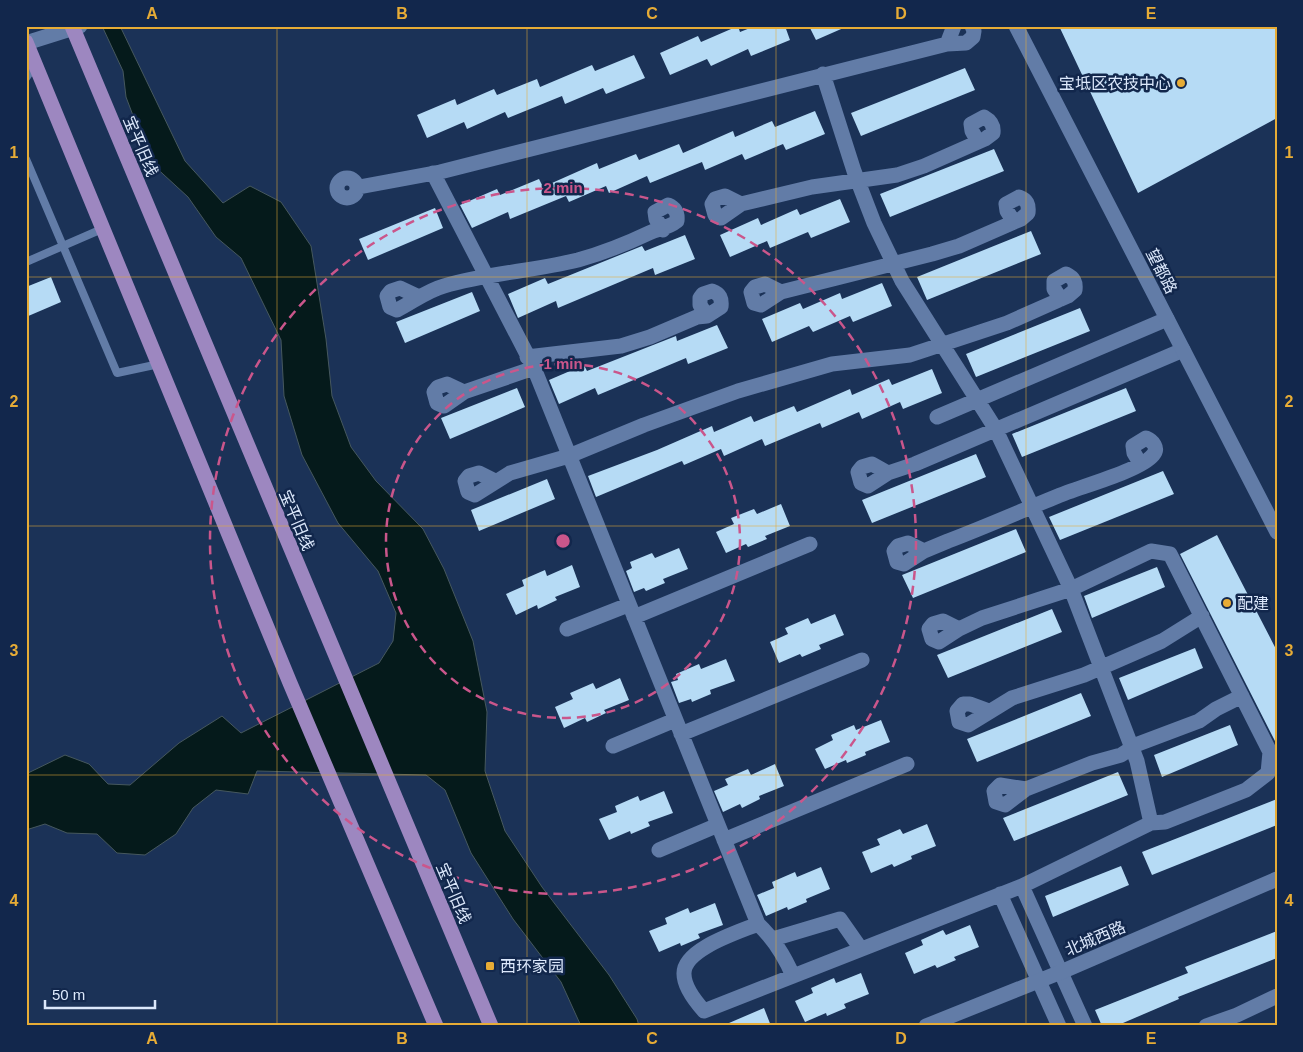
<svg xmlns="http://www.w3.org/2000/svg" width="1303" height="1052" font-family="Arial,'Noto Sans SC',sans-serif">
<style>
.water{fill:#051a1b;stroke:#46585e}
.building{fill:#b6dbf5}
.lines{fill:none;stroke-linecap:round;stroke-linejoin:round}
.lane{stroke:#627ca7;stroke-width:8}
.street{stroke:#627ca7;stroke-width:15}
.secondary{stroke:#627ca7;stroke-width:15}
.primary{stroke:#9d87c0;stroke-width:15}
.grid{fill:none;stroke:#e7ac36;stroke-width:1;stroke-opacity:0.55}
.ring{fill:none;stroke:#ca568b;stroke-width:2.5;stroke-dasharray:9 6}
.poi-dot{fill:#e7ac36;stroke:#12274c;stroke-width:2}
.labels{text-anchor:middle;stroke-width:5;stroke-linejoin:round;paint-order:stroke}
.poi-label{font-size:16px;fill:#dce8fb;stroke:#12274c;text-anchor:start}
.street-label{font-size:16px;fill:#dce8fb;stroke:#12274c}
.centre{fill:#ca568b;stroke:#12274c;stroke-width:2.5}
.ring-label{font-size:15px;text-anchor:middle;font-weight:bold;fill:#ca568b;stroke:#12274c;stroke-width:5;stroke-linejoin:round;paint-order:stroke}
.neatline{fill:none;stroke:#e7ac36;stroke-width:2}
.grid-label{font-size:16px;text-anchor:middle;font-weight:bold;fill:#e7ac36}
</style>
<rect width="100%" height="100%" fill="#1b3257"/>
<path class="water" d="M102 26H120L185 161 223 203 250 186 281 202 311 246 326 339 332 396 351 447 376 481 423 529 444 569 473 641 487 712 485 771 505 831 542 887 609 975 637 1019 639 1026H581L561 982 513 919 471 853 445 790 426 775 257 771 248 794 216 790 193 808 176 834 145 855 117 853 97 834 67 833 45 824 26 830 28 773 65 755 89 764 108 784 130 785 179 743 222 716 241 733 379 663 393 641 396 613 378 571 338 523 302 455 284 396 281 340 241 258 216 237 188 197 151 163 126 97 123 71Z"/>
<path class="building" d="M738 26 740 32 755 26H785L790 40 751 56 748 49 711 66 707 59 670 75 660 53 698 36 701 42Z
M809 26H848L816 40Z
M1059 26H1277V118L1138 193Z
M634 55 645 78 606 94 603 88 565 104 562 96 508 118 505 112 467 129 464 122 427 138 417 115 455 99 457 105 494 89 497 95 537 79 540 87 592 65 595 71Z
M965 68 975 90 861 136 851 113Z
M815 111 825 134 786 150 783 144 745 160 742 154 705 170 702 162 650 183 647 176 609 193 606 186 569 202 566 196 510 219 508 212 472 228 460 205 497 189 500 195 539 179 543 187 597 163 599 169 636 154 639 160 679 144 683 153 733 131 735 137 772 121 775 127Z
M994 149 1004 171 890 217 880 194Z
M840 199 850 222 811 238 808 232 770 248 767 241 730 257 720 235 758 218 761 225 797 209 800 215Z
M435 208 443 228 368 260 359 239Z
M1031 231 1041 254 927 300 917 277Z
M685 235 695 259 655 275 653 268 558 308 556 301 518 318 508 294 545 278 548 284 642 246 645 251Z
M51 277 61 302 26 317V287Z
M882 283 892 306 853 322 850 316 813 332 809 326 772 342 762 319 800 303 803 309 840 293 842 299Z
M472 292 480 311 405 343 396 322Z
M1080 308 1090 331 976 377 966 354Z
M717 325 728 348 688 364 686 358 598 395 595 388 559 404 549 380 584 365 587 371 676 336 677 341Z
M932 369 942 393 903 409 900 402 862 419 859 412 822 428 820 423 765 446 762 439 724 456 721 449 684 465 682 461 596 497 588 476 657 450 712 426 714 432 751 416 754 422 794 406 797 412 850 389 852 395 889 379 892 385Z
M517 388 525 407 450 439 441 418Z
M1126 388 1136 411 1022 457 1012 434Z
M976 454 986 477 872 523 862 500Z
M1163 471 1174 494 1060 540 1049 517Z
M547 479 555 499 479 531 471 510Z
M781 504 790 526 765 536 767 539 748 547 746 544 726 553 716 532 734 524 731 518 754 509 757 514Z
M1016 529 1026 552 913 598 902 575Z
M1217 535 1277 651V745L1180 554Z
M679 548 688 569 663 579 665 583 646 591 644 588 634 592 626 571 632 568 630 562 652 553 655 558Z
M572 565 580 587 555 597 557 600 538 609 537 605 516 615 506 594 524 586 522 580 545 570 547 576Z
M1157 567 1165 587 1092 618 1084 596Z
M1052 609 1062 632 948 678 937 655Z
M835 614 844 635 819 645 821 649 802 657 800 654 779 663 770 642 788 634 785 628 808 618 811 624Z
M1195 648 1203 668 1128 700 1119 678Z
M726 659 735 681 710 690 711 694 692 702 691 699 679 703 671 682 678 680 676 674 699 664 701 669Z
M620 678 629 700 604 710 606 713 587 722 585 718 564 728 555 707 573 699 570 693 593 683 596 689Z
M1081 693 1091 716 977 762 967 739Z
M881 720 890 742 865 752 866 755 847 763 846 760 825 769 815 749 833 740 831 735 854 725 856 730Z
M1230 725 1238 745 1162 777 1154 755Z
M775 764 784 786 759 796 760 799 742 808 740 804 723 812 714 791 728 785 725 779 748 769 751 775Z
M1118 772 1128 795 1014 841 1003 818Z
M664 791 673 813 648 822 650 826 631 834 630 831 609 840 599 819 617 812 615 806 638 796 640 801Z
M1277 799V825L1152 875 1142 852Z
M927 824 936 846 911 856 912 859 894 867 892 864 871 873 862 852 880 845 877 839 900 829 903 834Z
M1121 866 1129 885 1053 917 1045 896Z
M821 867 830 889 806 899 807 902 788 910 787 907 766 916 757 895 774 888 772 882 795 872 797 877Z
M715 903 723 925 698 934 700 938 681 946 680 943 659 952 649 931 667 924 665 918 688 908 690 913Z
M970 925 979 947 954 957 956 960 937 968 935 965 914 974 905 953 923 945 921 940 943 930 946 935Z
M1277 931V958L1178 997 1179 999 1116 1026H1102L1095 1010 1188 973 1185 967Z
M861 973 869 994 844 1004 846 1008 827 1016 826 1013 805 1022 795 1001 813 993 811 988 834 978 836 983Z
M764 1008 771 1026H722Z"/>
<g class="lines">
<path class="lane" d="M26 78 35 65
M26 159 117 373 159 364
M26 262 102 229"/>
<path class="street" d="M947 44 954 26
M433 173 534 368 758 924
M337 188a10 10 0 1 1 20 0a10 10 0 1 1-20 0Z
M359 187 440 172 947 44 966 43 973 37 974 31 972 26
M741 204 725 196 715 199 712 204 715 215 721 218 741 204 812 187 897 175 924 166 985 139 993 133C994 125 991 121 984 117L971 124 972 131 978 142
M781 292 765 284 755 287 751 292 754 303 761 305 781 292 932 254 959 246 1021 219 1028 213C1029 204 1027 200 1019 197L1006 204 1007 211 1014 222
M417 296 400 288 391 291 387 296 390 307 397 310C413 302 426 291 444 286 488 273 534 271 578 260 603 253 626 244 649 233 659 228 667 229 677 221 678 212 675 208 668 205L655 212 656 219 663 230
M527 357 621 346 650 337 697 317 707 316 721 307C722 298 720 294 712 291L703 294 700 298V305L707 316
M464 392 447 384 438 387 434 392 437 403 444 406 464 392 534 368
M937 417 1167 319
M888 473 872 464 862 467 858 472 861 483 868 486 888 473 915 464 1183 350
M495 481 479 473 469 476 465 481 468 492 475 495 510 473 569 456 644 425 738 391 832 364 910 355 1007 323 1068 296 1075 290C1076 282 1074 278 1066 274L1054 281V289L1061 299
M924 551 908 543 898 546 894 551 897 562 904 564 924 551 948 541C985 527 1021 511 1058 496 1079 487 1140 471 1153 455 1159 448 1153 441 1146 438L1133 446 1134 453 1140 463
M634 617 810 544
M567 629 628 605
M959 629 943 621 933 624 929 629 932 639 939 642 959 629 982 618 1071 589 1151 551 1170 554 1270 752 1268 773 1246 790 1165 822 1151 823
M989 711 970 704H963L957 711 959 722 968 725 1012 698 1084 675 1162 641 1202 616
M681 734 862 660
M613 746 675 720
M1026 789 1000 785 994 791 996 802 1005 805 1026 789 1092 763 1121 755 1138 744 1199 721 1216 709 1242 696
M724 840 907 764
M659 850 718 825
M1022 886 1085 1026
M1000 894 1059 1026
M773 939 840 919 861 949
M793 976C784 955 774 939 758 924 739 932 683 949 684 974 684 987 696 1002 704 1011L1022 886 1151 823 1137 761 1071 589 995 428 902 281 874 223 854 171 823 74
M1206 1026 1237 1015 1277 996"/>
<path class="secondary" d="M1016 26 1277 532
M26 43 80 26
M926 1026 1061 972 1277 879"/>
<path class="primary" d="M72 26 491 1026
M26 42 290 683 436 1026"/>
</g>
<path class="grid" d="M277 26V1026M527 26V1026M776 26V1026M1026 26V1026M26 277H1277M26 526H1277M26 775H1277"/>
<g class="ring">
<circle cx="563" cy="541" r="177"/>
<circle cx="563" cy="541" r="353"/>
</g>
<g class="poi-dot">
<circle cx="1181" cy="83" r="5"/>
<circle cx="1227" cy="603" r="5"/>
<rect x="485" y="961" width="10" height="10" rx="2.5"/>
</g>
<g class="labels">
<g class="poi-label">
<text x="1171" y="89" text-anchor="end">宝坻区农技中心</text>
<text x="1237" y="609">配建</text>
<text x="500" y="972">西环家园</text>
</g>
<g class="street-label">
<text transform="translate(141 146) rotate(67)" y="6">宝平旧线</text>
<text transform="translate(1162 271) rotate(63)" y="6">望都路</text>
<text transform="translate(297 520) rotate(67)" y="6">宝平旧线</text>
<text transform="translate(454 893) rotate(67)" y="6">宝平旧线</text>
<text transform="translate(1095 938) rotate(-23)" y="6">北城西路</text>
</g>
</g>
<circle cx="563" cy="541" r="8" class="centre"/>
<g class="ring-label">
<text x="563" y="193">2 min</text>
<text x="563" y="369">1 min</text>
</g>
<rect width="1303" height="1052" fill="none" stroke="#12274c" stroke-width="55"/>
<path d="M45 1000v8h110v-8" fill="none" stroke="#dce8fb" stroke-width="2.5"/>
<text x="52" y="1000" font-size="15" fill="#dce8fb" stroke="#12274c" stroke-width="4" paint-order="stroke">50 m</text>
<rect x="28" y="28" width="1248" height="996" class="neatline"/>
<g class="grid-label">
<text x="152" y="19">A</text>
<text x="402" y="19">B</text>
<text x="652" y="19">C</text>
<text x="901" y="19">D</text>
<text x="1151" y="19">E</text>
<text x="14" y="158">1</text>
<text x="1289" y="158">1</text>
<text x="14" y="407">2</text>
<text x="1289" y="407">2</text>
<text x="14" y="656">3</text>
<text x="1289" y="656">3</text>
<text x="14" y="906">4</text>
<text x="1289" y="906">4</text>
<text x="152" y="1044">A</text>
<text x="402" y="1044">B</text>
<text x="652" y="1044">C</text>
<text x="901" y="1044">D</text>
<text x="1151" y="1044">E</text>
</g>
</svg>
